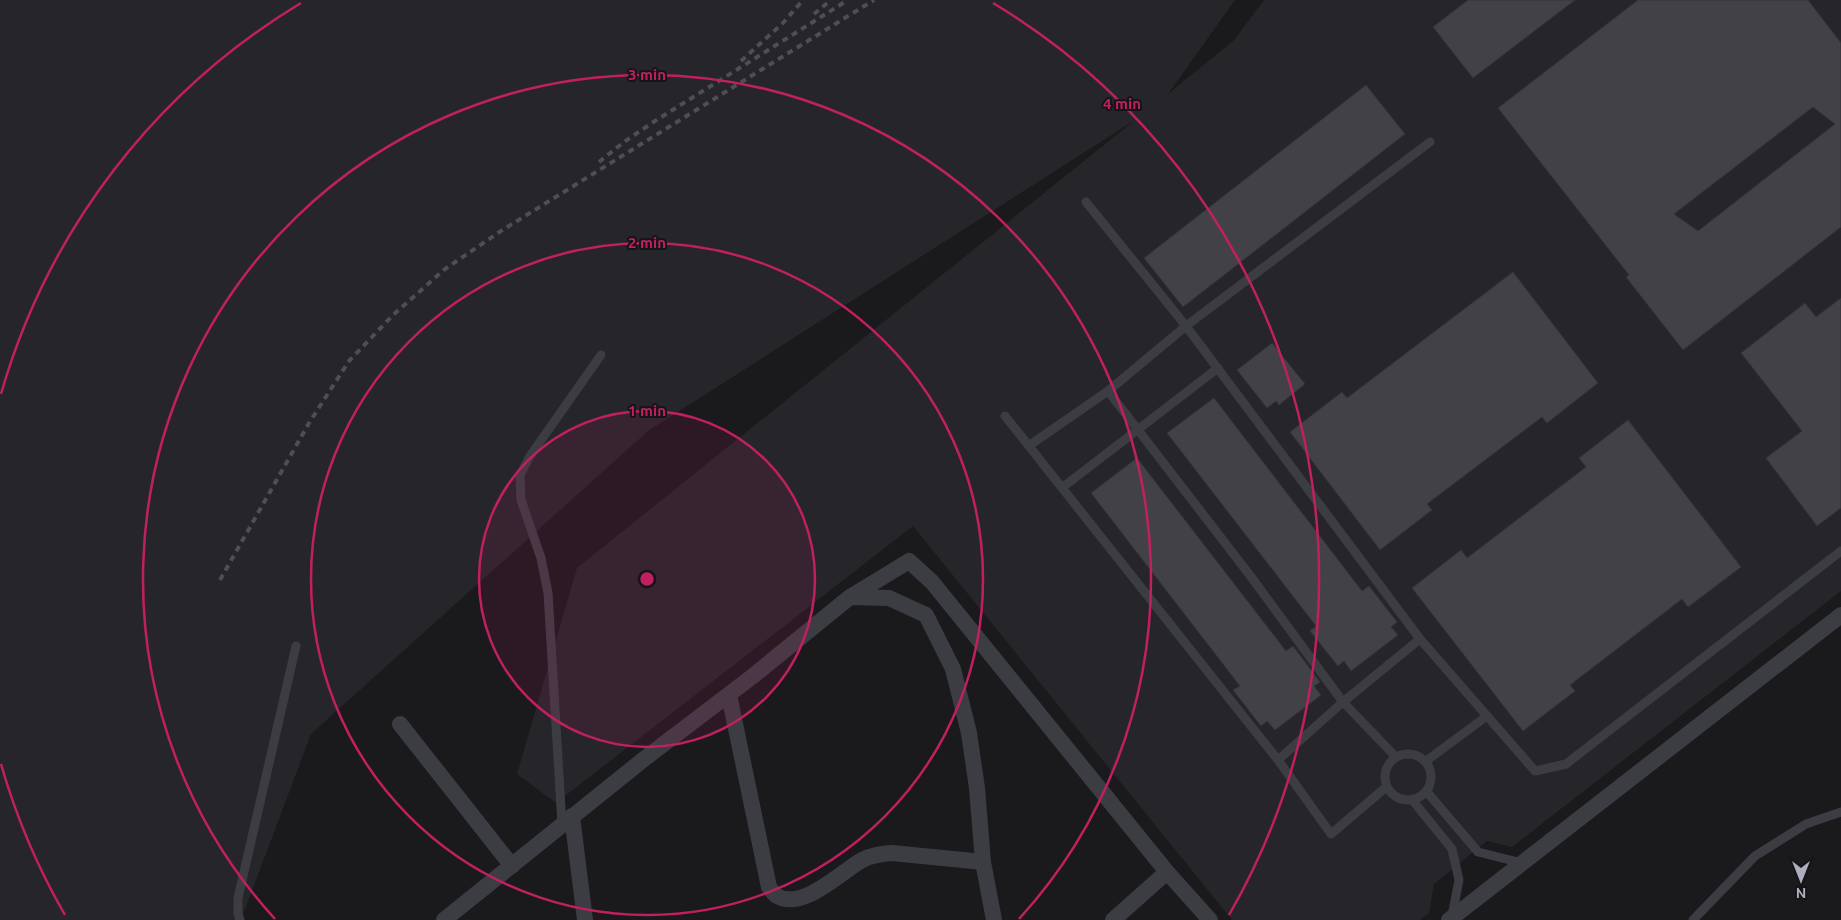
<svg xmlns="http://www.w3.org/2000/svg" width="1841" height="920" font-family="Ubuntu,sans-serif">
<style>
.built{fill:#262529}
.building{fill:#414146;stroke:#343338;fill-rule:evenodd}
.lines{fill:none;stroke-linecap:round;stroke-linejoin:round}
.service{stroke:#3c3c43;stroke-width:9}
.minor{stroke:#3c3c43;stroke-width:16}
.rail{stroke:#4d4e56;stroke-width:4;stroke-dasharray:6 5;stroke-linecap:butt}
.ring{fill:none;stroke:#c12060;stroke-width:2.5}
.centre{fill:#c12060;stroke:#151417;stroke-width:2.5}
.ring-label{font-size:15px;text-anchor:middle;font-weight:bold;fill:#c12060;stroke:#151417;stroke-width:4;stroke-linejoin:round;paint-order:stroke}
</style>
<rect width="100%" height="100%" fill="#1a191c"/>
<path class="built" d="M0 0H1235L1168 94 1234 40 1264 0H1841V591L1512 847 1487 841 1434 884 1429 913 1420 920H1232L913 526 556 803 517 774 577 568 1135 120 648 431 311 734 241 920H0Z"/>
<path class="building" d="M1468 0H1575L1473 78 1433 27Z
M1638 0H1808L1841 43V227L1683 350 1626 277 1629 275 1498 108ZM1813 107 1835 124 1698 231 1674 214Z
M1366 85 1405 134 1183 307 1144 258Z
M1513 272 1598 383 1547 423 1542 417 1427 504 1432 510 1380 550 1290 432 1342 392 1347 398Z
M1841 298V508L1817 526 1766 458 1802 431 1741 353 1805 303 1816 317Z
M1272 343 1305 384 1279 405 1276 401 1267 408 1237 370Z
M1214 398 1362 591 1369 586 1397 622 1391 627 1398 635 1351 671 1344 661 1338 666 1310 631 1316 626 1167 433Z
M1628 420 1741 567 1688 607 1682 599 1570 685 1575 691 1523 731 1412 588 1461 550 1467 558 1586 467 1579 458Z
M1137 458 1286 651 1293 646 1320 682 1314 686 1321 695 1275 730 1267 721 1261 726 1233 690 1240 686 1091 493Z"/>
<g class="lines">
<path class="service" d="M1086 202 1186 326 1420 639 1535 771 1566 764 1841 551
M1108 391 1252 578 1343 702 1395 756
M1005 416 1278 760
M1030 445 1108 391 1186 326 1430 142
M1063 487 1218 368
M1385 777a23 23 0 1 1 46 0a23 23 0 1 1-46 0Z
M1426 761 1487 716
M1385 788 1331 834 1278 760 1343 702 1420 639
M1427 792 1478 852 1522 863
M1413 801 1452 849 1459 880 1452 916
M562 825 548 593 541 558 521 500 520 475 530 456 601 355
M240 920 238 914V898L296 646
M1693 920 1755 856 1806 824 1841 812"/>
<path class="minor" d="M850 597 889 598 926 615 953 669 969 733 977 788 983 862 994 920
M729 695 769 887C771 890 774 894 777 896 802 911 841 872 862 860 871 855 882 854 892 853L983 862
M400 724 512 866
M572 816 585 920
M444 920 644 759 753 676 850 597 909 561 932 582 1167 872 1210 920
M1113 920 1167 872
M1449 920 1841 615"/>
<path class="rail" d="M814 14 831 0
M741 61 783 23 803 0
M599 162 624 142 655 121 848 0
M220 580 309 423 349 361 393 315 445 269 504 229 874 0"/>
</g>
<circle cx="647" cy="579" r="168" fill="#c12060" fill-opacity=".12"/>
<g class="ring">
<circle cx="647" cy="579" r="168"/>
<circle cx="647" cy="579" r="336"/>
<path d="M275 919A504 504 0 1 1 1019 919"/>
<path d="M65 915A672 672 0 0 1 1 764M1 394A672 672 0 0 1 301 3M993 3A672 672 0 0 1 1229 915"/>
</g>
<circle cx="647" cy="579" r="8" class="centre"/>
<g class="ring-label">
<text x="647" y="80">3 min</text>
<text x="1122" y="109">4 min</text>
<text x="647" y="248">2 min</text>
<text x="647" y="416">1 min</text>
</g>
<g transform="translate(1801 880) rotate(180)" stroke="#151417" stroke-width="4" paint-order="stroke">
<path d="M0-4L9 19L0 12L-9 19Z" fill="#abaebc"/>
<text y="-8" font-size="14" font-weight="bold" text-anchor="middle" fill="#abaebc">N</text>
</g>
</svg>
